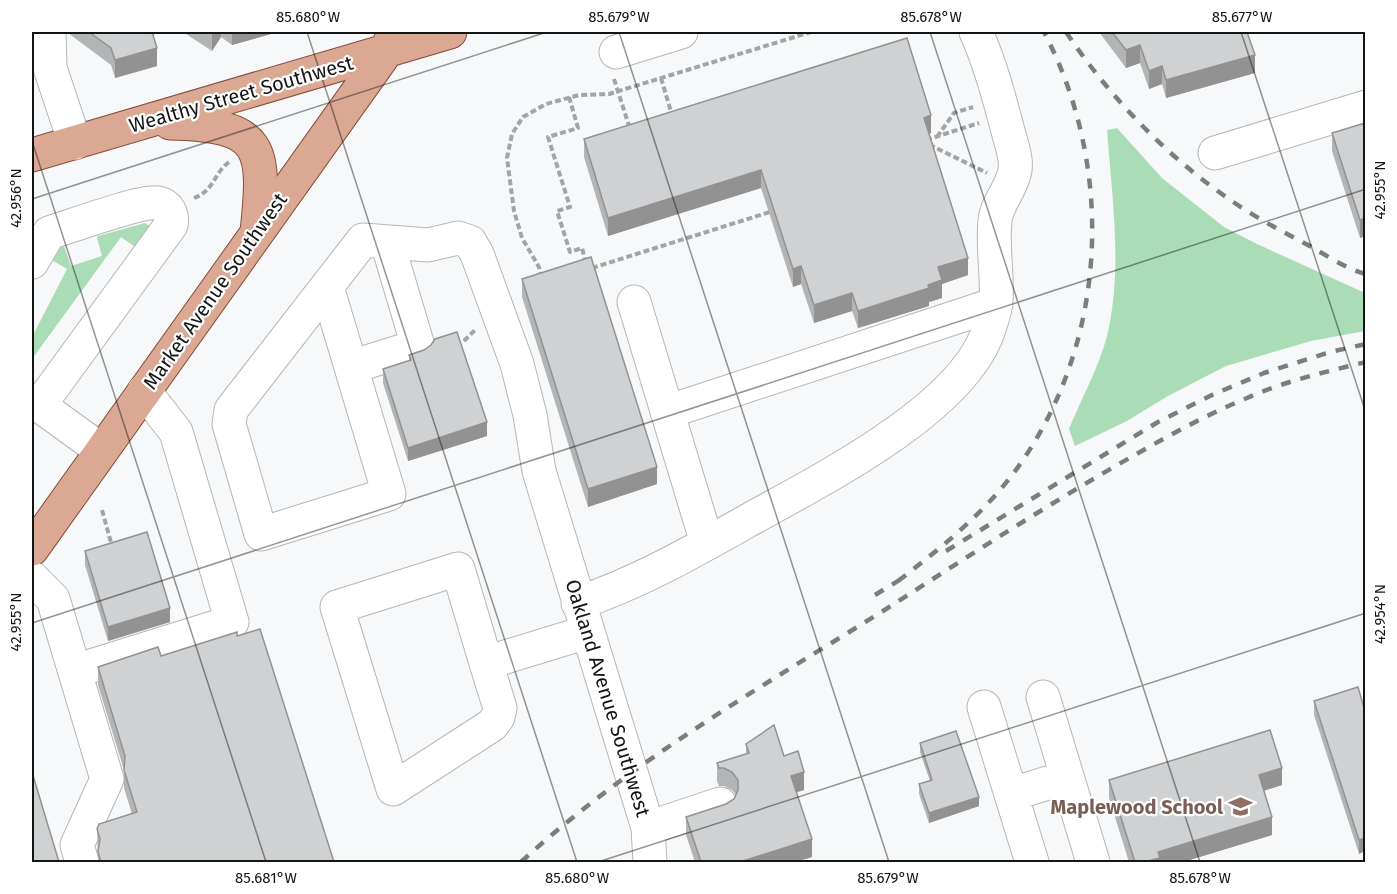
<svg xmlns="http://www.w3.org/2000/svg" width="1397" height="894" font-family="'Fira Sans',sans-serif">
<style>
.green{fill:#aaddb5}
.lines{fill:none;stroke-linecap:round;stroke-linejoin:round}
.minor-casing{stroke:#b5b6b7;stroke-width:35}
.major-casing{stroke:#854e38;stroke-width:35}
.path{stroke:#a3a4a5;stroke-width:4;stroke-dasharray:6 3;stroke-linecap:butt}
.minor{stroke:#fff;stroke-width:33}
.major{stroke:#daa893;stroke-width:33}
.rail{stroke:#7c7d7d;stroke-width:4.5;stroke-dasharray:10 10;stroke-linecap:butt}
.wall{fill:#b3b4b5}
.shaded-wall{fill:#929293}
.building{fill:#d0d1d2;stroke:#929293;stroke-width:1.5}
.ticks{fill:none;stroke:#131414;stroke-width:1.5;stroke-opacity:0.45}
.labels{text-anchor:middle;stroke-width:4.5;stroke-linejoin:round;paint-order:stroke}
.street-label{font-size:20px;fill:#131414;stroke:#fff}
.education-label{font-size:20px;font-weight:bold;fill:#785e54;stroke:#fff;text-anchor:end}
.neatline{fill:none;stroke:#131414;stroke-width:2}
.ticks-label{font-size:15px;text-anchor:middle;fill:#131414}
</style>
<rect width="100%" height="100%" fill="#f7f8f9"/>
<path class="green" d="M1117 128 1162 178 1224 227 1257 244 1365 293V331L1311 341 1226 366 1168 396 1127 421 1075 446 1069 429C1081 399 1099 367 1107 336 1123 269 1112 197 1107 130Z
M145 223 150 226 135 247 121 237 32 359V337L67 269 50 259 56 248 64 246 71 266 102 256 97 238 98 236Z"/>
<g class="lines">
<defs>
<path id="minor" d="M49 32 50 68 75 143
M616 52 681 32
M1215 153 1366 107
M32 262 49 233C69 227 141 200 158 203 169 205 173 215 171 225L39 406
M327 287 389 494 261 534 229 424 231 410 363 240 428 245 458 238 470 242 477 254 517 364 530 415 539 471 648 828 650 862
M634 302 707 543
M351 367 418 346 387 242
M32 400 101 450
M667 412 996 304
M32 578 53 599 107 779 77 845 82 862
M578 603C638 583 694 551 749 520 819 481 955 413 986 337 990 326 995 313 996 302 998 275 992 247 995 221 996 204 1012 189 1015 170 1017 158 1011 143 1008 131 999 97 990 63 976 32
M486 663 458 569 337 607 393 789 492 725 498 717 500 708 486 663 587 632
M75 671 232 622 176 432 144 391
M1043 697 1093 862
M984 707 1032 862
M1012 794 1067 777
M648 828 720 804"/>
<path id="major" d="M170 123C264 125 266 147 257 232
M32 155 450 32
M32 549 386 52 394 32"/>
</defs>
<use href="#minor" class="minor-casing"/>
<use href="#major" class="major-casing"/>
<path class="path" d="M661 78 672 115
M614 79 630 129
M569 97 578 128 548 137 570 207 557 211 570 252 582 248 586 263
M937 137 954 113 973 107
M926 140 979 123
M931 143 932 146 987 173
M194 198C215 190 213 174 229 162
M592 268 773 211
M541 278 539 267 522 238 514 211 507 158 512 134 523 117 546 104 579 95 609 94 811 32
M464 341 475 330
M102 510 112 546"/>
<use href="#minor" class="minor"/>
<use href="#major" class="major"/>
<path class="rail" d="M1066 32C1109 96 1165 155 1229 199 1253 216 1281 231 1308 245 1326 255 1346 269 1366 274
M946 551 1158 422 1212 395 1264 373 1330 352 1366 344
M898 581C945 545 992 507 1025 457 1109 331 1113 164 1044 32
M875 595 906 576
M521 862C630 762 758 689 883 611 961 561 1039 510 1119 464 1161 440 1203 416 1247 398 1285 381 1325 372 1366 362"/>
</g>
<path class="wall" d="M68 32H157L153 36 157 66 115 78 111 65 68 33Z
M183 32H278L232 45 221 37 212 51Z
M1099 32H1247L1255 73 1166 98 1162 84 1149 89 1140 63 1126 68Z
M1365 123V236L1360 238 1332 151V133Z
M931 133 929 134 968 275 942 284V298L929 302V306L858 328 852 311 814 323 801 284 793 287 761 188 608 236 584 157V139Z
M522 279 657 484 588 507 522 297Z
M409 355 487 436 408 461 383 383V369L409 361Z
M85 551 170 622 108 641 85 565Z
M237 636 334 862H98L97 829 132 814 124 788V770L98 685V667L161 656Z
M1314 701 1365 711 1359 854 1314 715Z
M920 743 979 806 929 823 919 794V784L930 781 920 752Z
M746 744 784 756 804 790 796 792 812 857 795 862H695L686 835V817L726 804 734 799 736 795 732 790 724 786H719L717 781V763L746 754Z
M1109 780 1282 785 1264 791 1272 835 1183 862H1129L1109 798Z"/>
<path class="shaded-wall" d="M212 32H221V37L212 51Z
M232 32H278L232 45Z
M1140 45V63L1126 68V50Z
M157 48V66L115 78V60Z
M1255 55V73L1166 98V80Z
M1162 66V84L1149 89V71Z
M931 115V133L924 136V118Z
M761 170V188L608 236V218Z
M1365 218V236L1360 238V220Z
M968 258V275L942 284V298L929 302V306L858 328V311L928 285 938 267Z
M801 266V284L793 287V269Z
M852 293V311L814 323V305Z
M487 422V436L408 461V448Z
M657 467V484L588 507V489Z
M170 608V622L108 641V627Z
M1282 768V785L1259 792V775Z
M804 772V790L791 794V776Z
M979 797V806L929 823V813Z
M1272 817V835L1183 862H1144L1158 852Z
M1365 838V851L1359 854V840Z
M812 839V857L795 862H740Z"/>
<path class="building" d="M89 32H152L157 48 115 60 111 48Z
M1112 32H1247L1255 55 1166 80 1162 66 1149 71 1140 45 1126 50Z
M907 38 931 115 924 118 968 258 938 267 942 280 928 285 929 288 858 311 852 293 814 305 801 266 793 269 761 170 608 218 584 139Z
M1365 123V218L1360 220 1332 133Z
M591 257 657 467 588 489 522 279Z
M457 332 487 422 408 448 383 369 411 360 409 355 424 350 431 345 435 339Z
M147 532 170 608 108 627 85 551Z
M260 629 334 862H101L98 852 100 839 97 829 99 824 137 812 124 770 125 756 98 667 158 647 161 656 237 632V636Z
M1358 687 1365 711V766L1364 767 1365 771V838L1359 840 1314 701Z
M774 725 784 756 798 751 804 772 791 776 812 839 740 862H701L686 817 726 804 734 799 738 790V780L732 772 724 768H719L717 763 749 753 746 744Z
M1270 730 1282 768 1259 775 1272 817 1158 852 1160 858 1144 862H1135L1109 780Z
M956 731 979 797 929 813 919 784 932 780 920 743Z
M32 772 59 862H32Z"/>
<path class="ticks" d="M307 32 577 862M619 32 889 862M930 32 1200 862M1241 32 1366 413M32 141 266 862M32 199 547 32M32 623 1366 189M598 862 1366 613"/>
<defs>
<symbol id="school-bare" viewBox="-9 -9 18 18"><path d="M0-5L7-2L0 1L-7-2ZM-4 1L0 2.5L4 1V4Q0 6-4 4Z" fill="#8d6e63" stroke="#fff" stroke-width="2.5" paint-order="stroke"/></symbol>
</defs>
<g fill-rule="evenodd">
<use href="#school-bare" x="1224" y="790" width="33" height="33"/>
</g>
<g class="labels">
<g class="street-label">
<text transform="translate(241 94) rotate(-16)" y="7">Wealthy Street Southwest</text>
<text transform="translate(215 291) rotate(-55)" y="7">Market Avenue Southwest</text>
<text transform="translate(608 698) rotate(73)" y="7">Oakland Avenue Southwest</text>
</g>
<g class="education-label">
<text x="1223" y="814">Maplewood School</text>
</g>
</g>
<rect width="1397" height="894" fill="none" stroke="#ffffff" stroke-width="66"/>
<rect x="33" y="33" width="1331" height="828" class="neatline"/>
<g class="ticks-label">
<text x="308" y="22">85.680°W</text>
<text x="619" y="22">85.679°W</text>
<text x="931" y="22">85.678°W</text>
<text x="1242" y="22">85.677°W</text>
<text transform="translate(1380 190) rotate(-90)" y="5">42.955°N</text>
<text transform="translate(16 198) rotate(-90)" y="5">42.956°N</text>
<text transform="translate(1380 614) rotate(-90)" y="5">42.954°N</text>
<text transform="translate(16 622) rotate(-90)" y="5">42.955°N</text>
<text x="266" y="883">85.681°W</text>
<text x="577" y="883">85.680°W</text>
<text x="888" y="883">85.679°W</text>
<text x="1200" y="883">85.678°W</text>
</g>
</svg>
